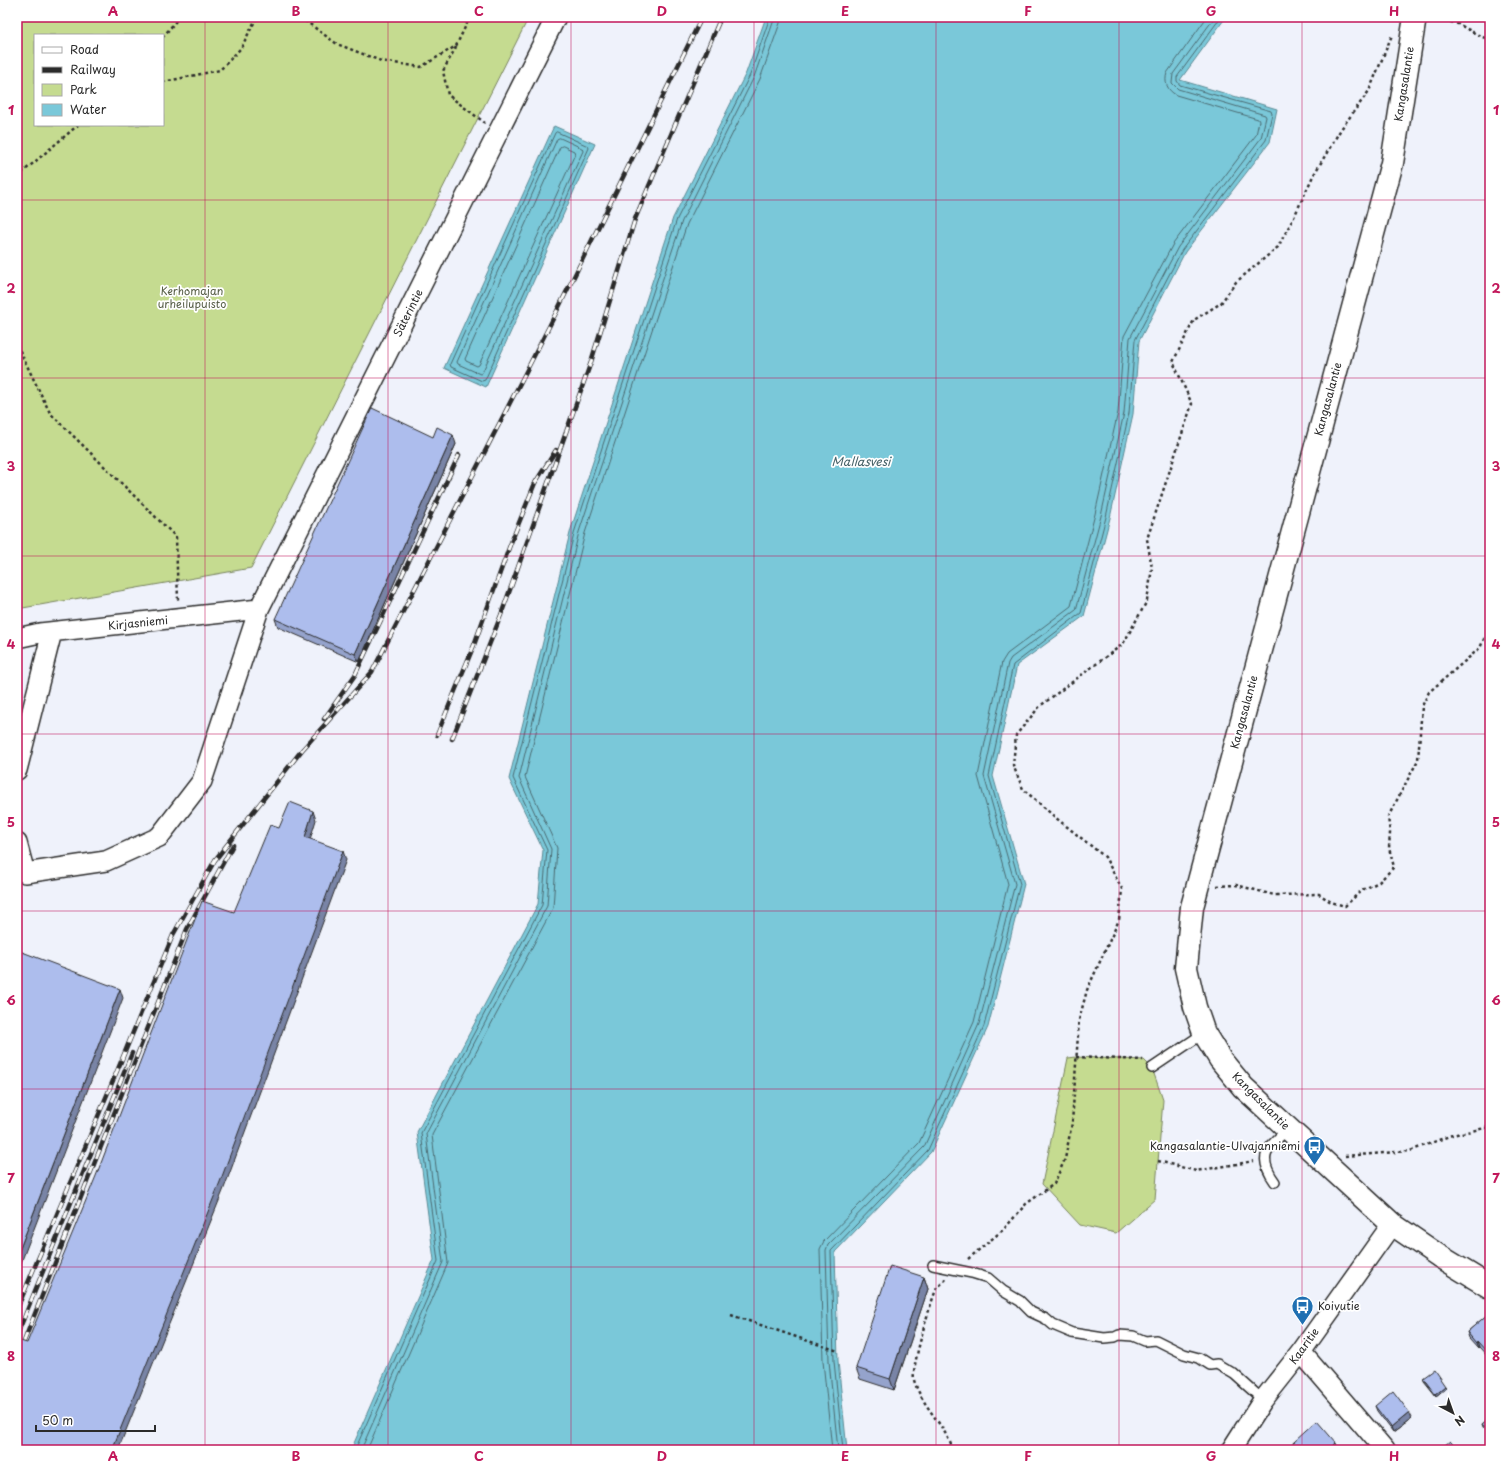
<svg xmlns="http://www.w3.org/2000/svg" width="1507" height="1467" font-family="'Playpen Sans',sans-serif">
<style>
.green{fill:#c5db90;stroke:#78835e;fill-rule:evenodd}
.water{fill:#7ac8d9;stroke:#5a8993}
.lines{fill:none;stroke-linecap:round;stroke-linejoin:round}
.shore{stroke:#4b6a71;stroke-width:1}
.service-casing{stroke:#2b2b2b;stroke-width:12}
.minor-casing{stroke:#2b2b2b;stroke-width:22}
.secondary-casing{stroke:#2b2b2b;stroke-width:25}
.path{stroke:#2b2b2b;stroke-width:2.5;stroke-dasharray:3 3;stroke-linecap:butt}
.service{stroke:#fff;stroke-width:9}
.minor{stroke:#fff;stroke-width:19}
.secondary{stroke:#fff;stroke-width:22}
.rail-casing{stroke:#2b2b2b;stroke-width:4.5}
.rail{stroke:#fff;stroke-width:3;stroke-dasharray:9;stroke-linecap:butt}
.wall{fill:#95a3cc;stroke:#2b2b2b}
.shaded-wall{fill:#7984a6;stroke:#2b2b2b}
.building{fill:#adbded;stroke:#2b2b2b}
.grid{fill:none;stroke:#c2185b;stroke-width:1;stroke-opacity:0.55}
.labels{text-anchor:middle;stroke-width:3.5;stroke-linejoin:round;paint-order:stroke}
.street-label{font-size:11px;fill:#2b2b2b;stroke:#fff}
.park-label{font-size:11px;fill:#596049;stroke:#fff}
.poi-label{font-size:11px;fill:#2b2b2b;stroke:#fff;text-anchor:end}
.water-label{font-size:12px;font-style:italic;fill:#476268;stroke:#fff}
.neatline{fill:none;stroke:#c2185b;stroke-width:1.5}
.grid-label{font-size:13px;text-anchor:middle;font-weight:bold;fill:#c2185b}
</style>
<rect width="100%" height="100%" fill="#eff2fb"/>
<filter id="ink" filterUnits="userSpaceOnUse"><feTurbulence type="fractalNoise" baseFrequency=".025" numOctaves="2"/><feDisplacementMap in="SourceGraphic" scale="8" xChannelSelector="R" yChannelSelector="G"/><feConvolveMatrix kernelMatrix="1 2 1 2 8 2 1 2 1" color-interpolation-filters="sRGB"/></filter>
<g filter="url(#ink)">
<path class="green" d="M17 17H529L251 568 17 609ZM35 35H163V125H35Z
M1076 1057 1144 1060 1152 1068 1163 1100 1155 1199 1116 1233 1080 1225 1042 1184 1068 1058Z"/>
<path class="water" d="M766 17H1226L1180 80 1277 109 1270 142 1185 252 1139 341 1133 414 1110 518 1084 616 1017 665 993 776 1024 884 988 1027 931 1152 835 1252 838 1361 847 1450H351L434 1260 417 1132 538 904 543 850 509 779 571 529 673 218 746 73Z
M554 126 595 144 486 387 444 368Z"/>
<g class="lines">
<path class="shore" d="M557 132 588 146 589 148 485 380 482 381 451 367 450 364 555 133Z
M560 138 582 148 583 151 482 373 480 374 458 364 457 362 557 139Z
M563 146 574 151 575 154 479 365 477 366 466 361 465 359 560 147Z
M355 1450 438 1261 421 1133 542 905 547 850 513 778 575 530 677 219 750 75 770 17
M361 1450 443 1262 426 1134 547 906 551 849 519 778 579 532 682 221 754 77 775 17
M367 1450 448 1263 432 1135 553 908 557 848 525 777 585 533 687 224 760 79 780 23 781 17
M832 1450 823 1361 820 1249 824 1241 919 1143 974 1022 1008 884 978 776 1002 662 1007 654 1071 606 1095 514 1118 412 1124 336 1173 244 1256 135 1259 121 1258 119 1176 95C1167 90 1164 82 1167 73L1207 17
M838 1450 829 1361 826 1250 828 1245 924 1147 979 1024 1015 884 984 776 1008 663 1011 658 1076 610 1101 516 1124 413 1130 338 1178 247 1261 138 1266 117 1265 115 1178 89 1172 83 1173 74 1215 17
M843 1450 834 1361 831 1251 928 1150 984 1026 1020 884 989 776 1013 665 1081 613 1106 517 1129 413 1135 340 1182 250 1266 140 1272 114 1271 111 1180 85 1177 81V77L1221 17"/>
<defs>
<path id="service" d="M1152 1068 1204 1033
M1275 1182C1256 1156 1268 1148 1288 1129
M933 1265 972 1273 988 1278 1003 1291 1020 1301 1031 1312 1046 1319 1053 1325 1072 1333 1104 1338 1115 1337 1119 1335 1133 1336 1145 1341 1156 1340 1184 1354 1199 1358 1210 1365 1217 1364 1234 1374 1263 1400"/>
<path id="minor" d="M17 638 40 633 259 609
M17 770 52 632
M17 843 25 873 106 861 159 837 202 781 259 609 556 17
M1301 1352 1385 1450
M1231 1450 1263 1400 1301 1352 1392 1224"/>
<path id="secondary" d="M1415 17 1392 163 1192 907 1186 968 1195 1007 1204 1033 1220 1059 1243 1087 1392 1224 1439 1256 1490 1287"/>
</defs>
<use href="#service" class="service-casing"/>
<use href="#minor" class="minor-casing"/>
<use href="#secondary" class="secondary-casing"/>
<path class="path" d="M300 17 337 44 381 61 421 67 456 46 470 17
M1433 17 1458 24 1482 37 1490 39
M163 37 179 17
M1488 38 1490 49
M456 47 443 71 448 95 485 123
M163 82 220 70 241 48 257 17
M17 177 78 125
M17 345 50 413 176 537 178 601
M1217 886 1236 885 1274 895 1319 894 1331 902 1345 906 1362 890 1379 882 1394 867 1389 848 1390 833 1388 817 1418 760 1422 706 1429 692 1480 648 1484 639 1490 634
M1076 1057 1143 1060
M1345 1156 1410 1151 1452 1135 1490 1127
M1158 1161 1196 1171 1254 1161
M968 1259 1004 1229 1026 1204 1054 1184 1065 1159 1072 1123 1079 1020 1087 990 1119 920 1122 889 1105 857 1056 818 1023 789 1013 765 1016 735 1040 706 1123 644 1147 601 1152 568 1147 539 1192 404 1173 362 1194 320 1221 303 1236 282 1278 247 1294 217 1313 176 1341 129 1369 91 1392 35
M946 1279C943 1283 938 1286 936 1290 930 1304 911 1368 914 1380 921 1405 945 1425 953 1450
M731 1315 838 1351"/>
<use href="#service" class="service"/>
<use href="#minor" class="minor"/>
<use href="#secondary" class="secondary"/>
<defs>
<path id="rail" d="M324 719 355 675 459 455
M437 735 474 645 510 545 535 483 556 450
M452 739 501 615 591 362 635 219 721 17
M17 1309 120 1064 173 935 215 860 302 750 372 672 557 311 702 17
M17 1335 132 1053
M17 1359 187 929 233 845"/>
</defs>
<use href="#rail" class="rail-casing"/>
<use href="#rail" class="rail"/>
</g>
<path class="wall" d="M433 437 456 444 359 662 278 627 275 619Z
M924 1277 928 1289 894 1390 860 1379 856 1368Z
M1488 1314 1490 1359 1479 1347 1478 1348 1469 1338 1467 1332Z
M1423 1378 1445 1386 1446 1388 1436 1396 1424 1381Z
M1375 1406 1412 1418 1393 1432 1377 1411Z
M1490 1419V1436L1483 1428 1482 1425Z"/>
<path class="shaded-wall" d="M453 435 456 444 359 662 355 654Z
M313 811 316 820 308 846 305 837Z
M343 851 346 860 223 1191 118 1450H112Z
M120 989 123 998 17 1273V1256Z
M924 1277 928 1289 894 1390 890 1379Z
M1477 1341 1479 1347 1478 1348 1476 1343Z
M1490 1351V1359L1488 1353Z
M1445 1386 1446 1388 1436 1396 1435 1394Z
M1409 1412 1412 1418 1393 1432 1391 1427Z
M1336 1443 1338 1448 1336 1450H1328Z"/>
<path class="building" d="M372 408 433 437 437 427 453 435 355 654 275 619Z
M290 802 313 811 305 837 343 851 220 1182 112 1450H17V1340L27 1343 96 1176 202 901 234 912 270 825 279 828Z
M17 950 120 989 17 1256Z
M1490 1251V1257L1487 1253Z
M890 1266 924 1277 890 1379 856 1368Z
M1488 1314 1490 1317V1351L1488 1353 1477 1341 1476 1343 1467 1332Z
M1434 1370 1445 1386 1435 1394 1423 1378Z
M1393 1391 1409 1412 1391 1427 1375 1406Z
M1490 1419V1435L1482 1425Z
M1317 1421 1336 1443 1328 1450H1285Z
M1450 1441 1458 1450H1439Z"/>
</g>
<path class="grid" d="M205 17V1450M388 17V1450M571 17V1450M754 17V1450M936 17V1450M1119 17V1450M1302 17V1450M17 200H1490M17 378H1490M17 556H1490M17 734H1490M17 911H1490M17 1089H1490M17 1267H1490"/>
<defs>
<symbol id="bus-pin" viewBox="-11 -11 22 30"><path d="M0 17L-7.5 6A9.5 9.5 0 1 1 7.5 6Z" fill="#1f6fb2" stroke="#fff"/><path d="M-5-6H5V4H4V6H2V4H-2V6H-4V4H-5ZM-3.5-4V0h7V-4ZM-3.5 1.2v1.5H-2V1.2ZM2 1.2v1.5H3.5V1.2Z" fill="#fff"/></symbol>
</defs>
<g fill-rule="evenodd">
<use href="#bus-pin" x="1302" y="1134" width="25" height="34"/>
<use href="#bus-pin" x="1290" y="1294" width="25" height="34"/>
</g>
<g class="labels">
<g class="street-label">
<text transform="translate(1404 84) rotate(-81)" y="4">Kangasalantie</text>
<text transform="translate(408 313) rotate(-63)" y="4">Säterintie</text>
<text transform="translate(1328 399) rotate(-75)" y="4">Kangasalantie</text>
<text transform="translate(138 623) rotate(-6)" y="4">Kirjasniemi</text>
<text transform="translate(1244 712) rotate(-75)" y="4">Kangasalantie</text>
<text transform="translate(1261 1101) rotate(45)" y="4">Kangasalantie</text>
<text transform="translate(1304 1346) rotate(-54)" y="4">Kaaritie</text>
</g>
<g class="park-label">
<text x="192" y="295">Kerhomajan<tspan x="192" dy="13">urheilupuisto</tspan></text>
</g>
<g class="poi-label">
<text x="1300" y="1150">Kangasalantie-Ulvajanniemi</text>
<text x="1318" y="1310" text-anchor="start">Koivutie</text>
</g>
<g class="water-label">
<text x="861" y="466">Mallasvesi</text>
</g>
</g>
<rect width="1507" height="1467" fill="none" stroke="#fff" stroke-width="44"/>
<rect x="34" y="34" width="130" height="92" fill="#ffffff" stroke="#aaaaaa"/>
<rect x="42" y="47" width="20" height="6" fill="#ffffff" stroke="#aaaaaa"/>
<text x="70" y="54" font-size="12" fill="#2b2b2b">Road</text>
<rect x="42" y="67" width="20" height="6" fill="#2b2b2b" stroke="#aaaaaa"/>
<text x="70" y="74" font-size="12" fill="#2b2b2b">Railway</text>
<rect x="42" y="84" width="20" height="12" fill="#c5db90" stroke="#aaaaaa"/>
<text x="70" y="94" font-size="12" fill="#2b2b2b">Park</text>
<rect x="42" y="104" width="20" height="12" fill="#7ac8d9" stroke="#aaaaaa"/>
<text x="70" y="114" font-size="12" fill="#2b2b2b">Water</text>
<g transform="translate(1453 1413) rotate(139)" stroke="#ffffff" stroke-width="3" paint-order="stroke">
<path d="M0-3L7 15L0 10L-7 15Z" fill="#2b2b2b"/>
<text y="-6" font-size="11" font-weight="bold" text-anchor="middle" fill="#2b2b2b">N</text>
</g>
<path d="M36 1425v6h119v-6" fill="none" stroke="#2b2b2b" stroke-width="2"/>
<text x="42" y="1425" font-size="12" fill="#2b2b2b" stroke="#ffffff" stroke-width="3" paint-order="stroke">50 m</text>
<rect x="22" y="22" width="1463" height="1423" class="neatline"/>
<g class="grid-label">
<text x="113" y="16">A</text>
<text x="296" y="16">B</text>
<text x="479" y="16">C</text>
<text x="662" y="16">D</text>
<text x="845" y="16">E</text>
<text x="1028" y="16">F</text>
<text x="1211" y="16">G</text>
<text x="1394" y="16">H</text>
<text x="11" y="115">1</text>
<text x="1496" y="115">1</text>
<text x="11" y="293">2</text>
<text x="1496" y="293">2</text>
<text x="11" y="471">3</text>
<text x="1496" y="471">3</text>
<text x="11" y="649">4</text>
<text x="1496" y="649">4</text>
<text x="11" y="827">5</text>
<text x="1496" y="827">5</text>
<text x="11" y="1005">6</text>
<text x="1496" y="1005">6</text>
<text x="11" y="1183">7</text>
<text x="1496" y="1183">7</text>
<text x="11" y="1361">8</text>
<text x="1496" y="1361">8</text>
<text x="113" y="1461">A</text>
<text x="296" y="1461">B</text>
<text x="479" y="1461">C</text>
<text x="662" y="1461">D</text>
<text x="845" y="1461">E</text>
<text x="1028" y="1461">F</text>
<text x="1211" y="1461">G</text>
<text x="1394" y="1461">H</text>
</g>
</svg>
